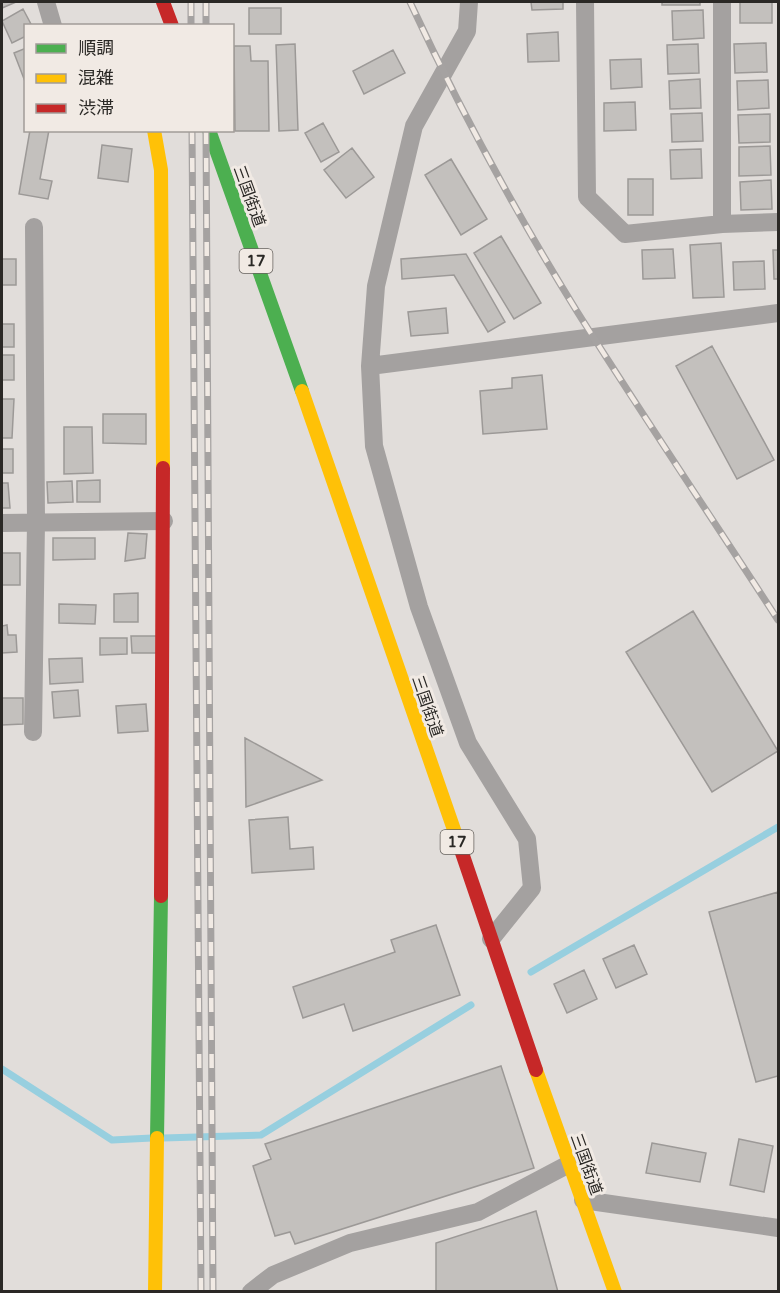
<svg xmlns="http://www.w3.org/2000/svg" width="780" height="1293" font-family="'Varela Round','Noto Sans JP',sans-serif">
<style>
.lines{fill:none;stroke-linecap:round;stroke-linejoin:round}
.stream{stroke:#97cfdf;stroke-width:7}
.building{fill:#c3c0bd;stroke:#9c9997;stroke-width:1.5}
.street{stroke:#a4a1a0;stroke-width:18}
.fast{stroke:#4caf50;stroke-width:14}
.slow{stroke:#ffc107;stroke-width:14}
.jam{stroke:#c62828;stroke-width:14}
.rail-casing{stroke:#a5a2a1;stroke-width:7}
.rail{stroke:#f1eae4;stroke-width:4.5;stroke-dasharray:14;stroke-linecap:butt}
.labels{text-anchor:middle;stroke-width:6;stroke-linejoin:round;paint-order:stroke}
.shield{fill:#f1eae4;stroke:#66625e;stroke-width:1.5}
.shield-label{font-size:15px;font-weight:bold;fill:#2a2825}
.street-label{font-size:16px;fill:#2a2825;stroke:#f1eae4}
</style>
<rect width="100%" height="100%" fill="#e1ddda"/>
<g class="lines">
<path class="stream" d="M531 972 778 827
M2 1069 112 1140 152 1138
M163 1138 261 1135 471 1005"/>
</g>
<path class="building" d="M2 2H16L2 8Z
M531 2H563V9L532 10Z
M662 2H700V5H662Z
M740 2H772V23H740Z
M249 8H281V34H249Z
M23 9 32 26H26V36L12 43 2 21Z
M703 10 704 38 673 40 672 11Z
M558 32 559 61 528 62 527 34Z
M766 43 767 72 735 73 734 44Z
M295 44 298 130 279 131 276 45Z
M698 44 699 73 668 74 667 45Z
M234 46H250L251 61H268L269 131H235Z
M26 48V84L14 53Z
M393 50 405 73 364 94 353 71Z
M641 59 642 87 611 89 610 60Z
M700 79 701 108 670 109 669 81Z
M768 80 769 108 738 110 737 81Z
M635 102 636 130 604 131V103Z
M702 113 703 141 672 142 671 114Z
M770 114V142L739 143 738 115Z
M323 123 339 152 321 162 305 133Z
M30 130H49L40 179 52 181 48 199 19 194Z
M102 145 132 149 128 182 98 178Z
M770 146 771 175 739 176V147Z
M352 148 374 177 346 198 324 170Z
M701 149 702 178 671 179 670 150Z
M451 159 487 219 461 235 425 175Z
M628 179H653V215H628Z
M771 180 772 209 741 210 740 182Z
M501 236 541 303 514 319 474 253Z
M721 243 724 297 693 298 690 245Z
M673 249 675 278 643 279 642 250Z
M773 250H778V279H774Z
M466 254 505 322 488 332 454 275 402 279 401 259Z
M2 259H16V285H2Z
M764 261 765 289 734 290 733 262Z
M446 308 448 333 411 336 408 312Z
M2 324H14V347H2Z
M712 346 774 460 737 479 676 366Z
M2 355H14V380H2Z
M542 375 547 429 483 434 480 391 512 388V378Z
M2 399H14L12 438H2Z
M103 414H146V444L103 443Z
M64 427H92L93 473 64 474Z
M2 449H13V473H2Z
M100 480V502H77V481Z
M72 481 73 502 48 503 47 482Z
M2 483H8L10 508H2Z
M128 533 147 534 145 558 125 561Z
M53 538H95V559L53 560Z
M2 553H20V585H2Z
M138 593V622H114V594Z
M59 604 96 605 95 624 59 623Z
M693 611 778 751 712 792 626 652Z
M7 625 8 635H16L17 652 2 653V626Z
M131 636H158L159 653H132Z
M100 638H127V654L100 655Z
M82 658 83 682 50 684 49 659Z
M78 690 80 716 54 718 52 692Z
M2 698H23V724L2 725Z
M146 704 148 731 118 733 116 706Z
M245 738 322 780 246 807Z
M288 817 290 849 313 847 314 869 252 873 249 820Z
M778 892V1076L756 1082 709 912Z
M436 925 460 995 353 1031 344 1004 303 1018 293 987 395 952 391 940Z
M634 945 647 974 616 988 603 959Z
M584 970 597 999 567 1013 554 984Z
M501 1066 534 1168 295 1244 290 1232 275 1236 253 1166 271 1159 265 1144Z
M739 1139 773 1146 764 1192 730 1185Z
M652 1143 706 1153 700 1182 646 1173Z
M536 1211 558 1292H436V1243Z"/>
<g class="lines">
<path class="street" d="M46 2 53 26
M469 2 467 31 414 126 376 286 370 366 374 446 419 607 468 743 527 839 532 888 491 939
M585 2 587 197 625 234 722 224
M722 2V224L778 222
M370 366 778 313
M2 523 164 521
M33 732 36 522 34 227
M583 1200 778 1228
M251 1292 273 1275 350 1243 478 1212 569 1164"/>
<path class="fast" d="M209 130 302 391
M157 1138 161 896"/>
<path class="slow" d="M154 130 161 170 163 468
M302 391 460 847
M536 1070 615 1292
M155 1292 157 1138"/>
<path class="jam" d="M163 2 172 26
M460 847 536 1070
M161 896 163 468"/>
<defs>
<path id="rail" d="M191 2V26
M206 2V26
M410 2C459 108 516 213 578 313 643 416 712 518 778 620
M192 130 201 1292
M206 130 213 1292"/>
</defs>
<use href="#rail" class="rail-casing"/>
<use href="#rail" class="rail"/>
</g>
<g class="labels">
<g class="shield">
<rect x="239.5" y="249" width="33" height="24" rx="4.5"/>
<rect x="440.5" y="830" width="33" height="24" rx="4.5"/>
</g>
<g class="shield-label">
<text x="256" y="266">17</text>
<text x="457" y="847">17</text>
</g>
<g class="street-label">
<text transform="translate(250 196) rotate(70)" y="6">三国街道</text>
<text transform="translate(428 706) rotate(71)" y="6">三国街道</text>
<text transform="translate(587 1164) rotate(70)" y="6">三国街道</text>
</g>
</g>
<rect width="780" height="1293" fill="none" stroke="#2a2825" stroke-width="6"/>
<rect x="24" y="24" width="210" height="108" fill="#f1eae4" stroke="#a19c98" stroke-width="1.5"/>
<rect x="36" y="44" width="30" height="9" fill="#4caf50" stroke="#a19c98" stroke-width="1.5"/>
<text x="78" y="54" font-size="18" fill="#2a2825">順調</text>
<rect x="36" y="74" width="30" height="9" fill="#ffc107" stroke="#a19c98" stroke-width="1.5"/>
<text x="78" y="84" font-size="18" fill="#2a2825">混雑</text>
<rect x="36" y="104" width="30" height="9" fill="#c62828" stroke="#a19c98" stroke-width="1.5"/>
<text x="78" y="114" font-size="18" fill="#2a2825">渋滞</text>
</svg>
